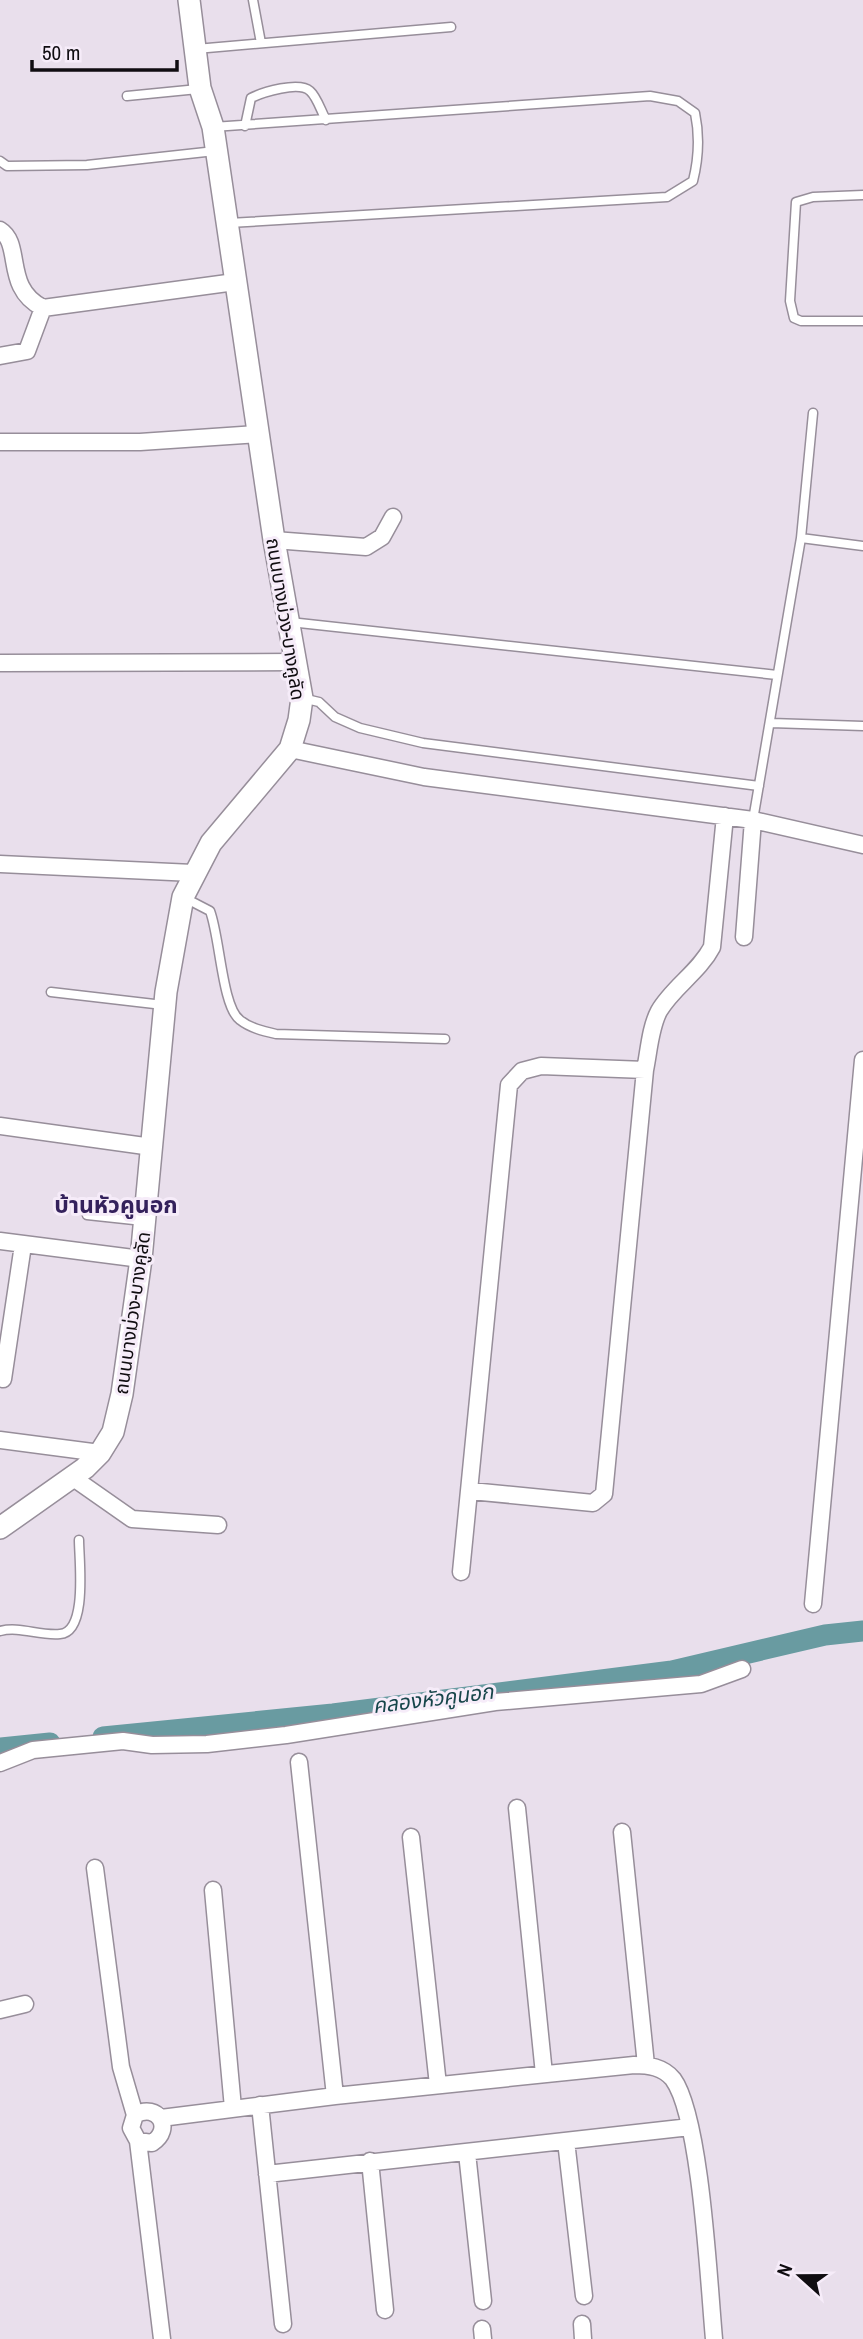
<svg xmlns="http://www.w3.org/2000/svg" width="863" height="2339" font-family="'Archivo Narrow','Noto Sans Thai',sans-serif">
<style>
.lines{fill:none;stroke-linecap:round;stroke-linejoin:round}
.canal{stroke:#699ba1;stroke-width:21}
.service-casing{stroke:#978e9a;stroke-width:11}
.minor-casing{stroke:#978e9a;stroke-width:19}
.tertiary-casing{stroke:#978e9a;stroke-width:24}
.service{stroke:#fff;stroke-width:8}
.minor{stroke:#fff;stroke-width:16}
.tertiary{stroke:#fff;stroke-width:21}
.labels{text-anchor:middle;stroke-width:6;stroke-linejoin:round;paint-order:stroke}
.street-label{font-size:19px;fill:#100d11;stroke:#f6ecf9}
.water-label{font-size:21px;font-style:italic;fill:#16454a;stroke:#f6ecf9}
.quarter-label{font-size:23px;font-weight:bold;fill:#34215c;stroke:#f6ecf9}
</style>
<rect width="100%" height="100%" fill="#e9dfec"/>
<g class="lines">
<path class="canal" d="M103 1737 333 1714 672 1671 825 1635 863 1631
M0 1748 50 1743"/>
<defs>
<path id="service" d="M253 0 261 43
M196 49 451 27
M127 96 198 89
M245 126 251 98C263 92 299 81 310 91 317 97 321 111 326 120
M213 127 650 96 678 101 695 113C700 137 699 157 693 181L667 197 229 223
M0 161 7 166 87 165 215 151
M863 195 813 197 796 202 790 301 794 318 801 321H863
M801 538 863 546
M290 622 777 675
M302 698 319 702 335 717 360 728 423 743 759 786
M771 723 863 726
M753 820 801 538 813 413
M183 897 210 911C220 937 222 1007 240 1020 250 1028 263 1031 276 1034L445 1039
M51 992 163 1005
M87 1215 143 1221
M0 1631C20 1626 39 1636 60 1634 88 1632 79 1560 79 1540"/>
<path id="minor" d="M0 230C23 244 3 288 43 308L235 282
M0 356 27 351 43 308
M0 442H140L258 434
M274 540 366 547 382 537 393 517
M0 663 295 662
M290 749 424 777 753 820 863 845
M0 864 193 873
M744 937 753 820
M0 1126 152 1147
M0 1241 141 1259
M3 1379 23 1245
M0 1440 100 1453
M72 1477 132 1519 218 1525
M471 1491 593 1503 604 1494 645 1070C649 1051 650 1028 659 1011 673 987 699 972 712 947L725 816
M461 1572 509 1085 522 1071 541 1066 645 1070
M813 1604 863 1060
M299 1762 335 2096
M0 1763 33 1750 123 1741 152 1745 207 1744 286 1735 495 1702 701 1684 742 1669
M517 1808 544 2074
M622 1832 646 2065
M411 1837 438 2085
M95 1868 121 2067 135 2115
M213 1890 233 2108
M0 2010 25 2004
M260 2105 283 2324
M161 2118 335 2096 634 2065C649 2065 663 2067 673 2079 701 2117 709 2286 714 2339
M138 2141 152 2143C174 2129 158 2102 135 2115L131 2128 138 2141 162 2339
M566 2141 584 2296
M467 2153 483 2301
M370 2161 385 2310
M267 2174 690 2127
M582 2324 583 2339
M482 2329 483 2339"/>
<path id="tertiary" d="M0 1528 85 1468 100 1453 113 1432 122 1394 141 1259 166 992 183 897 211 843 290 749 299 720 302 698 274 540 213 127 200 88 189 0"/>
</defs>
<use href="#service" class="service-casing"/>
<use href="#minor" class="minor-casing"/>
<use href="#tertiary" class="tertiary-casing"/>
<use href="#service" class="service"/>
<use href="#minor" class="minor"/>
<use href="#tertiary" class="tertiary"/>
</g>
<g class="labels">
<g class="street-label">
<text transform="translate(286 619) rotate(81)" y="7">ถนนบางม่วง-บางคูลัด</text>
<text transform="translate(132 1313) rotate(-82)" y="7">ถนนบางม่วง-บางคูลัด</text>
</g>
<g class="water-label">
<text transform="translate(433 1699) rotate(-7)" y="7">คลองหัวคูนอก</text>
</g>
<g class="quarter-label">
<text x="116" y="1213">บ้านหัวคูนอก</text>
</g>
</g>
<g transform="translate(800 2276) rotate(291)" stroke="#f6ecf9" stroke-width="5" paint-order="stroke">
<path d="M0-5L12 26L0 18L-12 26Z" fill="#100d11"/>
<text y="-10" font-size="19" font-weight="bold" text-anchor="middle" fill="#100d11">N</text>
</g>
<path d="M32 60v10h145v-10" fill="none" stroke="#100d11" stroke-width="3.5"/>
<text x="42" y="60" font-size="21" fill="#100d11" stroke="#f6ecf9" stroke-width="5" paint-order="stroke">50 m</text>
</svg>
